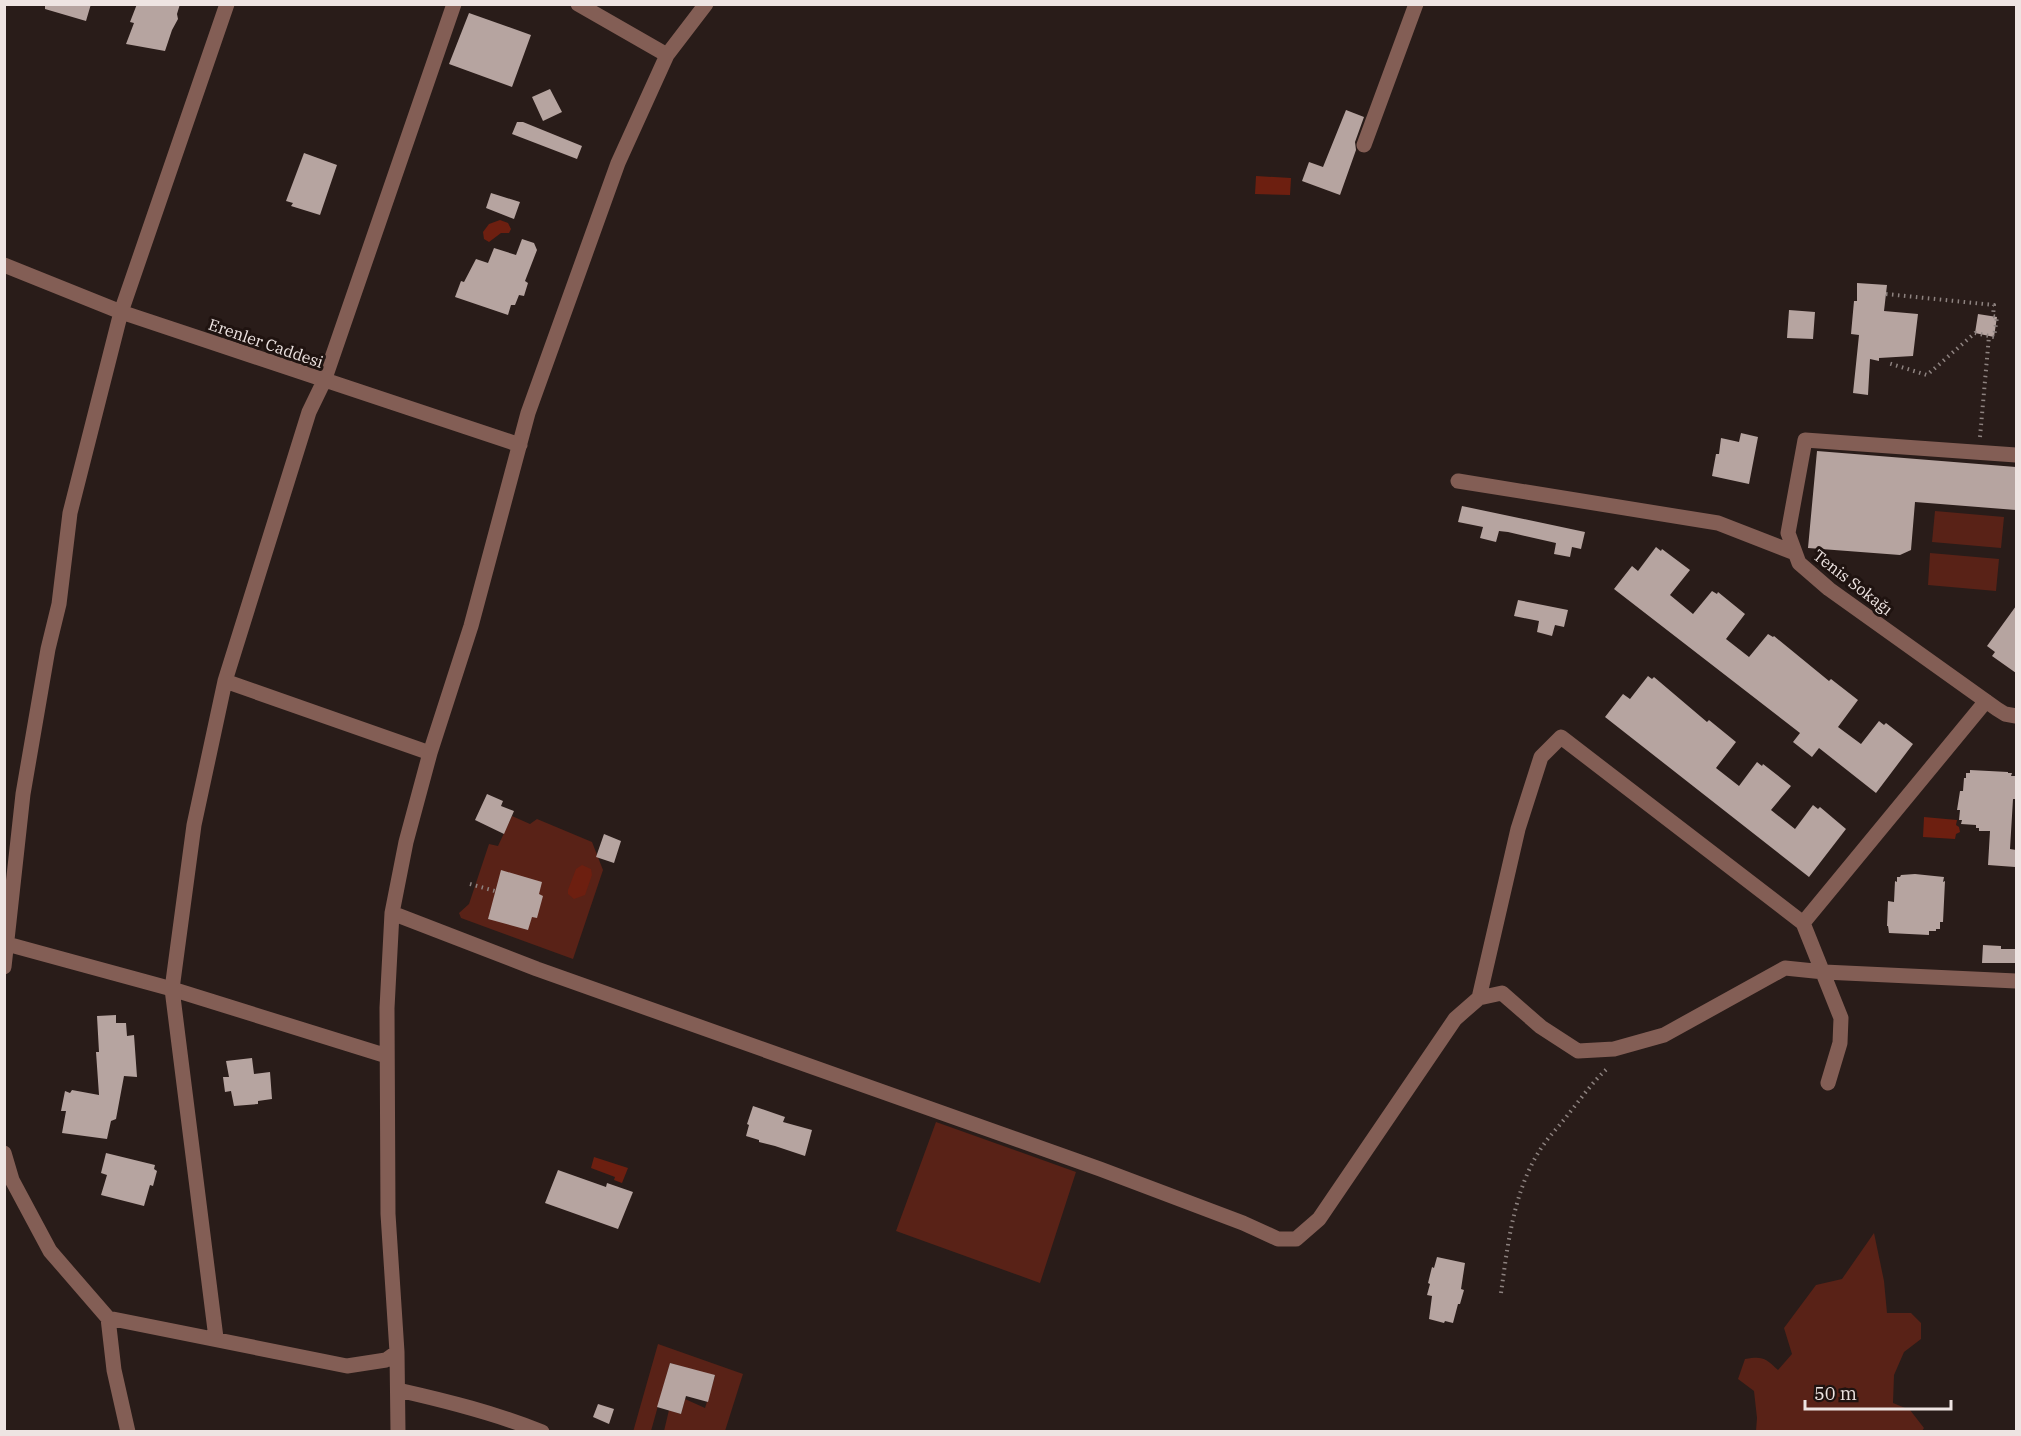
<svg xmlns="http://www.w3.org/2000/svg" width="2021" height="1436" font-family="'IBM Plex Serif',serif">
<style>
.green{fill:#592217}
.water{fill:#6d1f10}
.building{fill:#b6a4a0}
.lines{fill:none;stroke-linecap:round;stroke-linejoin:round}
.path{stroke:#8e8380;stroke-width:4;stroke-dasharray:1.5 4.5;stroke-linecap:butt}
.street{stroke:#835e55;stroke-width:15}
.labels{text-anchor:middle;stroke-width:6;stroke-linejoin:round;paint-order:stroke}
.street-label{font-size:16px;fill:#eee4e2;stroke:#1f1310}
</style>
<rect width="100%" height="100%" fill="#291c19"/>
<path class="green" d="M1935 511 2004 517 2001 548 1932 542Z
M1930 553 1999 559 1996 591 1928 585Z
M512 816 530 824 537 819 592 842 603 870 573 959 461 918 459 913 469 904 489 844 498 846Z
M936 1122 1076 1172 1040 1283 896 1231Z
M1874 1233 1884 1281 1887 1313H1911L1921 1323V1339L1904 1352 1894 1375 1893 1403 1910 1410 1924 1428 1922 1431H1756L1757 1418 1754 1391 1738 1379 1745 1359C1763 1356 1765 1358 1778 1370L1792 1354 1784 1328 1816 1285 1842 1279Z
M658 1344 743 1374 725 1431H664L669 1410 681 1414 685 1399 705 1408 715 1376 670 1363 651 1431 633 1432Z"/>
<path class="water" d="M1256 176 1291 178 1290 195 1255 194Z
M500 220 508 223 511 229 509 233H501L489 242 484 239 483 232 489 224Z
M1924 817 1957 820 1956 825 1959 827 1960 832 1956 834 1955 839 1923 837Z
M582 865 591 869 592 875 585 895 574 899 568 894V890L576 869Z
M594 1157 628 1168 622 1183 614 1180 615 1177 591 1168Z"/>
<path class="building" d="M45 4H91L86 21 45 9Z
M137 4H180L177 14 178 19 172 30 165 51 126 44 134 23 130 22Z
M469 13 531 35 512 87 449 64Z
M550 89 562 112 543 121 532 97Z
M1346 110 1364 117 1355 142 1356 150 1340 195 1302 181 1309 162 1323 167Z
M517 122H523L582 146 577 159 512 134Z
M304 153 337 165 320 215 291 206 293 203 286 201Z
M491 193 520 202 514 219 486 208Z
M522 239 534 243 537 250 525 281 528 283 524 296 519 295 515 305H511L508 315 455 297 461 281 464 282 476 259 488 263 494 248 516 255Z
M1857 283 1887 285 1884 311 1918 314 1913 356 1879 358V361L1870 359 1868 395 1853 393 1859 335 1851 334 1854 301H1857Z
M1789 310 1815 312 1813 339 1787 338Z
M1978 314 1997 317 1994 337 1975 333Z
M1741 433 1758 437 1749 484 1712 476 1716 454H1719L1721 438 1739 442Z
M1817 451 2016 467V510L1915 502 1911 550 1900 555 1808 548Z
M1462 506 1585 532 1581 549 1572 547 1570 557 1554 554 1556 543 1508 532 1499 531 1496 542 1480 538 1483 527 1458 522Z
M1656 547 1661 551 1662 549 1690 570 1670 595 1693 614 1712 591 1717 594 1718 592 1745 614 1726 639 1749 657 1768 634 1773 637 1774 636 1829 681 1831 679 1858 700 1838 727 1861 744 1879 721 1884 725 1886 723 1913 744 1876 793 1819 748 1812 757 1793 742 1800 733 1614 589 1632 566 1638 571Z
M1518 600 1568 610 1564 627 1555 625 1552 636 1537 632 1539 621 1514 616Z
M2016 606V673L1992 656 1995 652 1987 646Z
M1648 676 1652 679 1654 677 1707 722 1709 720 1736 742 1716 768 1739 786 1757 762 1762 766 1763 764 1791 786 1771 810 1795 829 1813 805 1818 809 1820 807 1846 829 1809 877 1605 717 1623 694 1630 699Z
M1970 770 2008 772V773H2012L2011 776H2016V799H2013L2010 849 2016 850 2015 867 1988 865 1990 831H1979V828H1976V825L1961 824 1962 820H1959L1960 810H1957L1960 791H1963L1964 778H1966V773H1970Z
M487 794 503 801 501 806 514 811 504 834 475 820Z
M604 834 621 841 614 863 596 857Z
M501 870 542 882 539 894 543 896 537 918 532 917 528 930 488 919Z
M1915 874 1944 877 1943 882 1945 881 1943 922H1940V929H1936V931H1929V935L1889 933 1888 926H1887L1888 901 1894 902 1895 881 1897 882V877H1900L1901 875Z
M1983 945 2001 946V949H2016V963H1982Z
M116 1015V1023H126L127 1036 134 1035 137 1077 124 1076 116 1119 111 1121 107 1139 62 1133 66 1111H61L65 1091 70 1093 72 1090 99 1095 96 1052H99L97 1016Z
M252 1058 254 1074 270 1072 272 1099 258 1101V1104L234 1106 231 1091 225 1092 223 1077H229L226 1061Z
M753 1106 785 1117 783 1122 812 1130 805 1156 775 1146 759 1142V1140L746 1136 749 1125 747 1124Z
M106 1153 155 1165 154 1169 157 1171 153 1186 150 1185 144 1206 101 1195 107 1175 101 1173Z
M558 1170 606 1187 607 1183 633 1192 618 1229 545 1203Z
M1437 1257 1465 1263 1461 1289 1464 1290 1460 1304H1458L1453 1323 1445 1321 1444 1323 1429 1319 1432 1296 1427 1295 1430 1284 1428 1283 1432 1267 1434 1268Z
M670 1363 715 1375 708 1402 686 1396 681 1414 657 1407Z
M598 1404 614 1409 609 1424 593 1417Z"/>
<g class="lines">
<path class="path" d="M1886 294 1994 305 1993 316 1997 317 1994 337 1975 333 1927 375 1888 363
M1980 437 1989 336
M470 884 495 891
M1501 1293C1508 1243 1514 1186 1544 1144 1552 1133 1562 1123 1570 1112 1583 1096 1594 1080 1609 1067"/>
<path class="street" d="M578 4 667 55
M1364 145 1416 4
M4 265 121 312 520 445
M2016 455 1805 440 1788 533 1799 563 1829 589 1997 709 2005 714 2016 716
M1458 481 1718 523 1795 553
M225 681 430 753
M392 913 537 969 1100 1169 1243 1223 1278 1239H1296L1319 1219 1455 1019 1479 998 1518 829 1541 757 1561 737 1803 923 1841 1018 1840 1043 1828 1083
M1803 923 1986 701
M7 944 172 989 387 1056
M4 967 23 794 48 649 59 604 70 513 121 312 227 4
M1479 998 1502 993 1541 1027 1578 1051 1614 1049 1664 1035 1785 968 1824 972 2016 981
M4 1153 12 1180 50 1251 108 1318 114 1370 128 1432
M108 1318 347 1366 386 1360 397 1352
M216 1338 172 989 194 825 225 681 309 412 324 381 454 4
M398 1390C447 1401 495 1413 542 1432
M398 1432 397 1352 388 1214 387 1008 392 913 406 842 430 753 471 626 528 413 618 163 667 55 706 4"/>
</g>
<g class="labels">
<g class="street-label">
<text transform="translate(266 343) rotate(19)" y="6">Erenler Caddesi</text>
<text transform="translate(1853 582) rotate(38)" y="6">Tenis Sokağı</text>
</g>
</g>
<rect width="2021" height="1436" fill="none" stroke="#eee4e2" stroke-width="12"/>
<path d="M1805 1400v9h146v-9" fill="none" stroke="#eee4e2" stroke-width="3"/>
<text x="1814" y="1400" font-size="18" fill="#eee4e2" stroke="#1f1310" stroke-width="4.5" paint-order="stroke">50 m</text>
</svg>
